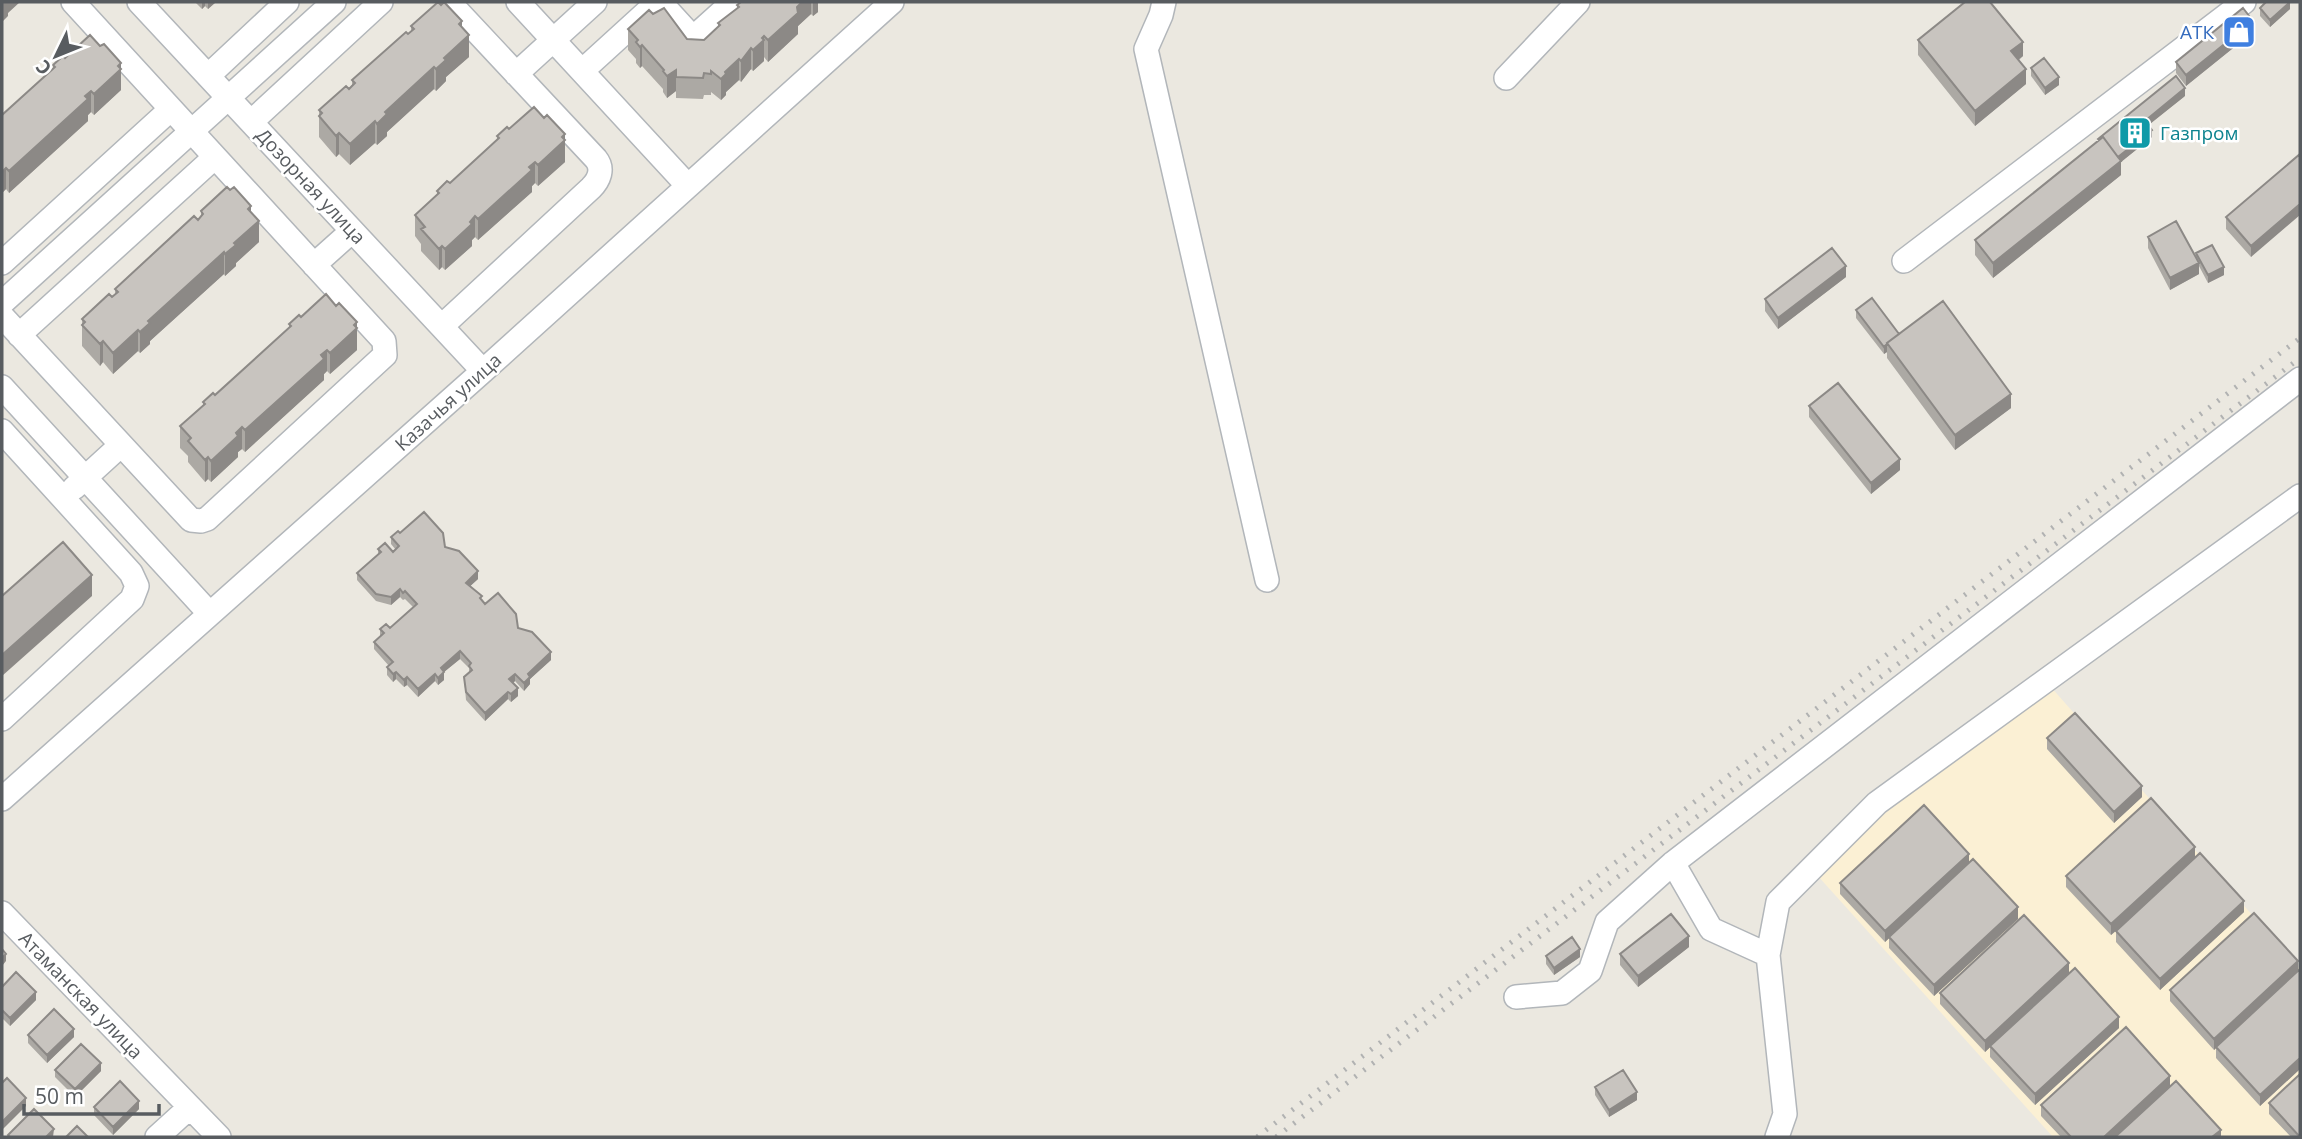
<svg xmlns="http://www.w3.org/2000/svg" width="2302" height="1139" font-family="'Open Sans',sans-serif">
<style>
.commercial{fill:#fbf0d4}
.lines{fill:none;stroke-linecap:round;stroke-linejoin:round}
.minor-casing{stroke:#b2b6ba;stroke-width:26}
.minor{stroke:#fff;stroke-width:23}
.rail{stroke:#b1b2b2;stroke-width:5;stroke-dasharray:2 9;stroke-linecap:butt}
.wall{fill:#aca9a4}
.shaded-wall{fill:#8c8986}
.building{fill:#c8c4bf;stroke:#8c8986;stroke-width:2}
.labels{text-anchor:middle;stroke-width:5;stroke-linejoin:round;paint-order:stroke}
.shop-label{font-size:19px;fill:#366cbe;stroke:#fff;text-anchor:end}
.culture-label{font-size:19px;fill:#0d838f;stroke:#fff;text-anchor:start}
.street-label{font-size:19px;fill:#585c60;stroke:#fff}
</style>
<rect width="100%" height="100%" fill="#ebe8e0"/>
<path class="commercial" d="M2050 686 2300 969V1137H2053L1808 865Z"/>
<g class="lines">
<defs>
<path id="minor" d="M139 2 483 371
M518 2 688 186
M660 2 693 38 733 2
M1164 2 1161 15 1146 49 1267 580
M582 71 649 10
M516 74 595 2
M208 76 287 2
M1506 78 1578 2
M251 122 381 2
M1904 261 2244 2
M2 263 171 109
M314 265 352 231
M2 303 334 2
M2 316 191 520 201 521 207 519 385 355 384 341 73 2
M442 326 591 188C599 180 604 169 596 159L449 2
M19 335 215 157
M2 387 210 614
M2 431 131 573 137 586 132 599 2 719
M74 488 121 445
M2 799 483 371 892 2
M1673 863 1711 929 1768 955 1785 1114 1777 1137
M2 913 219 1137
M1768 955 1778 902 1877 803 2300 496
M1516 997 1562 993 1590 971 1607 922 1673 863 2300 379
M157 1137 190 1107"/>
</defs>
<use href="#minor" class="minor-casing"/>
<use href="#minor" class="minor"/>
<path class="rail" d="M1257 1137 2300 338
M1276 1137 2300 358"/>
</g>
<path class="wall" d="M195 2H216L208 9 205 6 202 9Z
M745 2H818V12L813 16 811 14 798 26V34L768 62 764 57V61L753 71 751 69 741 82 739 80 726 92V95L721 100 711 92V95H704L703 99 676 98V91L667 98 663 92V89L642 66 640 68 636 63V59L628 50V29L653 14 687 39 704 40 718 27V23L737 8V5Z
M2260 8 2290 9 2270 27 2260 16Z
M411 26 462 28 469 57 446 77V81L436 91 434 89 387 132V136L377 145 375 143 350 165 339 154 336 157 319 137V110L349 89 352 85V80L411 32Z
M2253 32 2186 86 2176 73V62Z
M1918 40 2023 56 2019 60 2026 84 1975 126 1918 55Z
M100 46 121 63V90L94 115 91 112 88 115V121L9 193 6 189 3 192V198L2 115 53 69V65L65 58Z
M2031 68 2059 85 2045 95 2031 76Z
M2185 96 2148 125 2152 137 2121 162V175L1993 278 1975 255V240L2098 141V139Z
M509 129 565 156V162L538 186 535 183 532 186V192L478 240 475 237 472 240V246L445 270 442 267 439 270 421 251V244L415 236V215L437 195V191L450 183 497 140V136Z
M2300 154 2251 257 2226 229V217Z
M201 211 251 213 259 242 236 263V266L225 276 224 274 150 341V344L140 353 138 351 113 374 103 362 100 366 82 346V319L115 294V289L198 220 201 217Z
M2148 237 2196 258V253L2224 275 2208 283 2199 266V274L2170 290 2148 248Z
M1846 277 1778 329 1765 311V299Z
M336 306 357 322V350L330 374 327 371 324 374V380L245 452 242 449 238 452V457L211 482 208 479 205 482 188 462V456L180 448V426L203 405V402L215 395 289 328V324L301 317Z
M1856 310 1899 334 2011 408 1955 450 1887 358V352L1884 354 1856 318Z
M1809 406 1900 470 1871 494 1809 417Z
M400 533 445 547 478 579 470 586 485 604 518 628 551 660 530 679V684L524 691 515 681 513 683 518 696 511 702 508 699 485 721 466 700 464 677 469 673V668L460 659 444 672V680L438 685 435 681 418 697 407 685 404 687 396 679 393 682 387 675V667L389 666 374 649V642L380 636V629L390 628 413 607 405 599 403 600 400 597 391 605 376 601 357 580V573L378 554V549L393 552 396 550 391 544V537Z
M2047 738 2142 797 2114 823 2047 749Z
M2195 857 2244 912 2160 990 2116 942V931L2111 935 2066 887V876Z
M1969 863 2018 919 1934 996 1889 948V938L1885 942 1840 894V883Z
M1689 947 1638 987 1620 965V954Z
M1546 956 1580 957 1554 975 1546 964Z
M2300 969V1069L2260 1106 2216 1058V1048L2214 1050 2170 1001V990L2298 971Z
M2069 973 2119 1028 2035 1105 1990 1057V1047L1985 1052 1940 1004V993Z
M2 987 36 1000 10 1026 2 1018Z
M28 1035 74 1037 47 1063 28 1043Z
M55 1070 101 1071 75 1097 55 1077Z
M1595 1087 1637 1100 1609 1117 1595 1095Z
M2170 1087 2221 1137H2061L2041 1116V1105Z
M2269 1103 2300 1137H2291L2269 1114Z
M94 1107 139 1109 113 1135 94 1115Z"/>
<path class="shaded-wall" d="M2 2H20L8 13V16L2 22Z
M202 2H205V6L202 9Z
M208 2H216L208 9Z
M802 2H811V14L798 26V34L768 62V40Z
M813 2H818V12L813 16Z
M2290 2V9L2270 27V20Z
M462 21V42L469 35V57L446 77V81L436 91V69L444 58 459 24Z
M2253 21V32L2186 86V75Z
M764 36V61L753 71V50Z
M2023 42V56L2011 65V51Z
M642 45V66L640 68V47Z
M751 48V69L741 82V61Z
M739 59V80L726 92V95L721 100V79L725 72Z
M121 63V90L94 115V94Z
M434 67V89L387 132V136L377 145V124L385 112Z
M2026 69V84L1975 126V111Z
M676 70V91L667 98V76Z
M2059 77V85L2045 95V88Z
M2185 88V96L2145 128V121Z
M91 91V112L88 115V121L9 193V171Z
M375 121V143L350 165V144Z
M2152 130V137L2121 162V175L1993 278V263L2115 159Z
M339 133V154L336 157V136Z
M565 134V162L538 186V165Z
M535 162V183L532 186V192L478 240V219Z
M6 168V189L3 192 2 199V172Z
M2300 204V215L2251 257V246Z
M251 206V227L259 221V242L236 263V266L225 276V254L234 243 248 209Z
M475 216V237L472 240V246L445 270V249Z
M442 246V267L439 270V249Z
M224 252V274L150 341V344L140 353V332L148 321Z
M2199 263V274L2170 290V278Z
M1846 266V277L1778 329V318Z
M2224 267V275L2208 283V275Z
M357 322V350L330 374V353Z
M138 330V351L113 374V353Z
M103 341V362L100 366V344Z
M1887 345V352L1884 354V347Z
M327 350V371L324 374V380L245 452V430Z
M2011 394V408L1955 450V435Z
M242 427V449L238 452V457L211 482V461Z
M208 457V479L205 482V460Z
M1900 459V470L1871 494V483Z
M478 571V579L466 590V583Z
M92 575V596L2 676V655Z
M400 589V597L391 605V597Z
M460 651V659L444 672V680L438 685V678L441 668Z
M551 652V660L530 679V684L524 691V683L528 674Z
M396 672V679L393 682V674Z
M435 674V681L418 697V689Z
M515 674V681L509 687V679Z
M407 677V685L404 687V680Z
M518 688V696L511 702V694Z
M508 692V699L485 721V713Z
M2142 786V797L2114 823V812Z
M2195 847V858L2111 935V924Z
M1969 854V865L1885 942V931Z
M2244 901V912L2160 990V979Z
M2018 907V919L1934 996V985Z
M1689 936V947L1638 987V976Z
M1580 949V957L1554 975V968Z
M6 954V961L2 966V958Z
M2298 961V972L2214 1050V1039Z
M2069 963V974L1985 1052V1041Z
M36 992V1000L10 1026V1018Z
M2119 1017V1028L2035 1105V1094Z
M74 1029V1037L47 1063V1055Z
M2300 1058V1069L2260 1106V1095Z
M101 1063V1071L75 1097V1089Z
M2170 1076V1087L2116 1137H2104Z
M1637 1092V1100L1609 1117V1110Z
M26 1098V1106L2 1130V1122Z
M139 1101V1109L113 1135V1127Z
M54 1129 53 1137H46Z
M2221 1130V1137H2212Z"/>
<path class="building" d="M438 2 441 5 444 2 462 21 459 24 469 35 444 58 446 60 436 69 434 67 385 112 387 114 377 124 375 121 350 144 339 133 336 136 319 116 322 113 319 110 346 86 349 89 355 83 352 80 406 32 408 34 414 29 411 26Z
M741 2H802L797 7 798 13 768 40 764 36 762 38 764 40 753 50 751 48 741 61 739 59 725 72 726 74 721 79 711 71V74L704 73 703 78 676 77V70L667 76 663 71 664 70 642 45 640 47 636 42 638 40 628 29 649 10 653 14 664 8 687 39 704 40 720 25 718 23 739 7 737 5Z
M1965 2H1990L2023 42 2011 51 2026 69 1975 111 1918 40Z
M2266 2H2290L2270 20 2260 8Z
M2243 8 2253 21 2186 75 2176 62Z
M90 35 100 46 104 44 121 63 118 66 121 69 94 94 91 91 85 96 88 99 9 171 6 168 2 172V115L55 67 53 65 63 56 65 58Z
M2044 58 2059 77 2045 88 2031 68Z
M2176 76 2185 88 2145 121 2152 130 2118 157 2103 137 2099 140 2098 139Z
M534 107 544 118 547 115 565 134 562 137 565 140 538 165 535 162 529 167 532 170 478 219 475 216 470 222 472 224 445 249 442 246 439 249 421 229 425 227 415 215 439 193 437 191 447 181 450 183 499 138 497 136 507 127 509 129Z
M2103 137 2121 161 1993 263 1975 240Z
M2300 154V204L2251 246 2226 217Z
M227 187 230 190 234 187 251 206 248 209 259 221 234 243 236 245 225 254 224 252 148 321 150 323 140 332 138 330 113 353 103 341 100 344 82 325 85 322 82 319 109 294 112 297 118 292 115 289 194 216 198 220 203 214 201 211Z
M2176 221 2199 263 2170 278 2148 237Z
M2212 245 2224 267 2208 275 2196 253Z
M1832 248 1846 266 1778 318 1765 299Z
M326 294 336 306 339 303 357 322 354 325 357 328 330 353 327 350 321 355 324 359 245 430 242 427 236 433 238 436 211 461 208 457 205 460 188 441 191 438 180 426 205 404 203 402 213 393 215 395 291 326 289 324 299 315 301 317Z
M1872 298 1899 334 1887 343V344L1884 347 1856 310Z
M1943 301 2011 394 1955 435 1887 343Z
M1838 383 1900 459 1871 483 1809 406Z
M424 512 443 533 445 547 459 551 478 571 466 583 482 596 480 598 485 604 498 593 516 614 518 628 532 632 551 652 528 674 530 677 524 683 515 674 509 679 518 688 511 694 508 692 485 713 466 692 464 677 472 670 469 666 471 663 460 651 441 668 444 672 438 678 435 674 418 689 407 677 404 680 396 672 393 674 387 667 393 662 374 642 384 633 380 629 386 624 390 628 417 604 405 591 403 593 400 589 391 597 376 594 357 573 381 552 378 549 385 543 393 552 399 546 391 537 398 531 400 533Z
M63 542 92 575 2 655V596Z
M2075 713 2142 786 2114 812 2047 738Z
M2151 798 2195 847 2111 924 2066 876Z
M1924 805 1969 854 1885 931 1840 883Z
M2200 853 2244 901 2160 979 2116 931Z
M1973 859 2018 907 1934 985 1889 937Z
M2254 913 2298 961 2214 1039 2170 990Z
M1671 914 1689 936 1638 976 1620 954Z
M2024 915 2069 963 1985 1041 1940 993Z
M1572 937 1580 949 1554 968 1546 956Z
M2 949 6 954 2 958Z
M2075 968 2119 1017 2035 1094 1990 1046Z
M2300 969V1058L2260 1095 2216 1047Z
M16 972 36 992 10 1018 2 1010V987Z
M54 1009 74 1029 47 1055 28 1035Z
M2126 1027 2170 1076 2104 1137H2071L2041 1105Z
M81 1044 101 1063 75 1089 55 1070Z
M1623 1070 1637 1092 1609 1110 1595 1087Z
M2300 1074V1137L2269 1103Z
M7 1078 26 1098 2 1122V1083Z
M120 1081 139 1101 113 1127 94 1107Z
M2176 1081 2221 1130 2212 1137H2115Z
M34 1109 54 1129 46 1137H10L8 1135Z
M77 1126 88 1137H66Z"/>
<defs>
<symbol id="shop-square" viewBox="-11 -11 22 22"><rect x="-9" y="-9" width="18" height="18" rx="4" fill="#3f7fe0" stroke="#fff"/><path d="M-5-2.5h2.3a2.7 3.5 0 0 1 5.4 0H5L5.5 6h-11ZM-1.5-2.5h3a1.5 2.3 0 0 0-3 0Z" fill="#fff"/></symbol>
<symbol id="building-square" viewBox="-11 -11 22 22"><rect x="-9" y="-9" width="18" height="18" rx="4" fill="#0f9aa8" stroke="#fff"/><path d="M-4-6H4V6H1V3H-1V6H-4ZM-2.5-4.3h1.7v1.8h-1.7ZM.8-4.3h1.7v1.8H.8ZM-2.5-1h1.7V.8h-1.7ZM.8-1h1.7V.8H.8Z" fill="#fff"/></symbol>
</defs>
<g fill-rule="evenodd">
<use href="#shop-square" x="2220" y="13" width="38" height="38"/>
<use href="#building-square" x="2116" y="114" width="38" height="38"/>
</g>
<g class="labels">
<g class="shop-label">
<text x="2214" y="39">АТК</text>
</g>
<g class="culture-label">
<text x="2160" y="140">Газпром</text>
</g>
<g class="street-label">
<text transform="translate(311 186) rotate(47)" y="7">Дозорная улица</text>
<text transform="translate(448 402) rotate(-42)" y="7">Казачья улица</text>
<text transform="translate(81 995) rotate(46)" y="7">Атаманская улица</text>
</g>
</g>
<rect width="2302" height="1139" fill="none" stroke="#585c60" stroke-width="7"/>
<g transform="translate(56 56) rotate(227)" stroke="#ffffff" stroke-width="5" paint-order="stroke">
<path d="M0-5L12 26L0 18L-12 26Z" fill="#585c60"/>
<text y="-10" font-size="19" font-weight="bold" text-anchor="middle" fill="#585c60">С</text>
</g>
<path d="M24 1104v10h135v-10" fill="none" stroke="#585c60" stroke-width="3.5"/>
<text x="35" y="1104" font-size="21" fill="#585c60" stroke="#ffffff" stroke-width="5" paint-order="stroke">50 m</text>
</svg>
